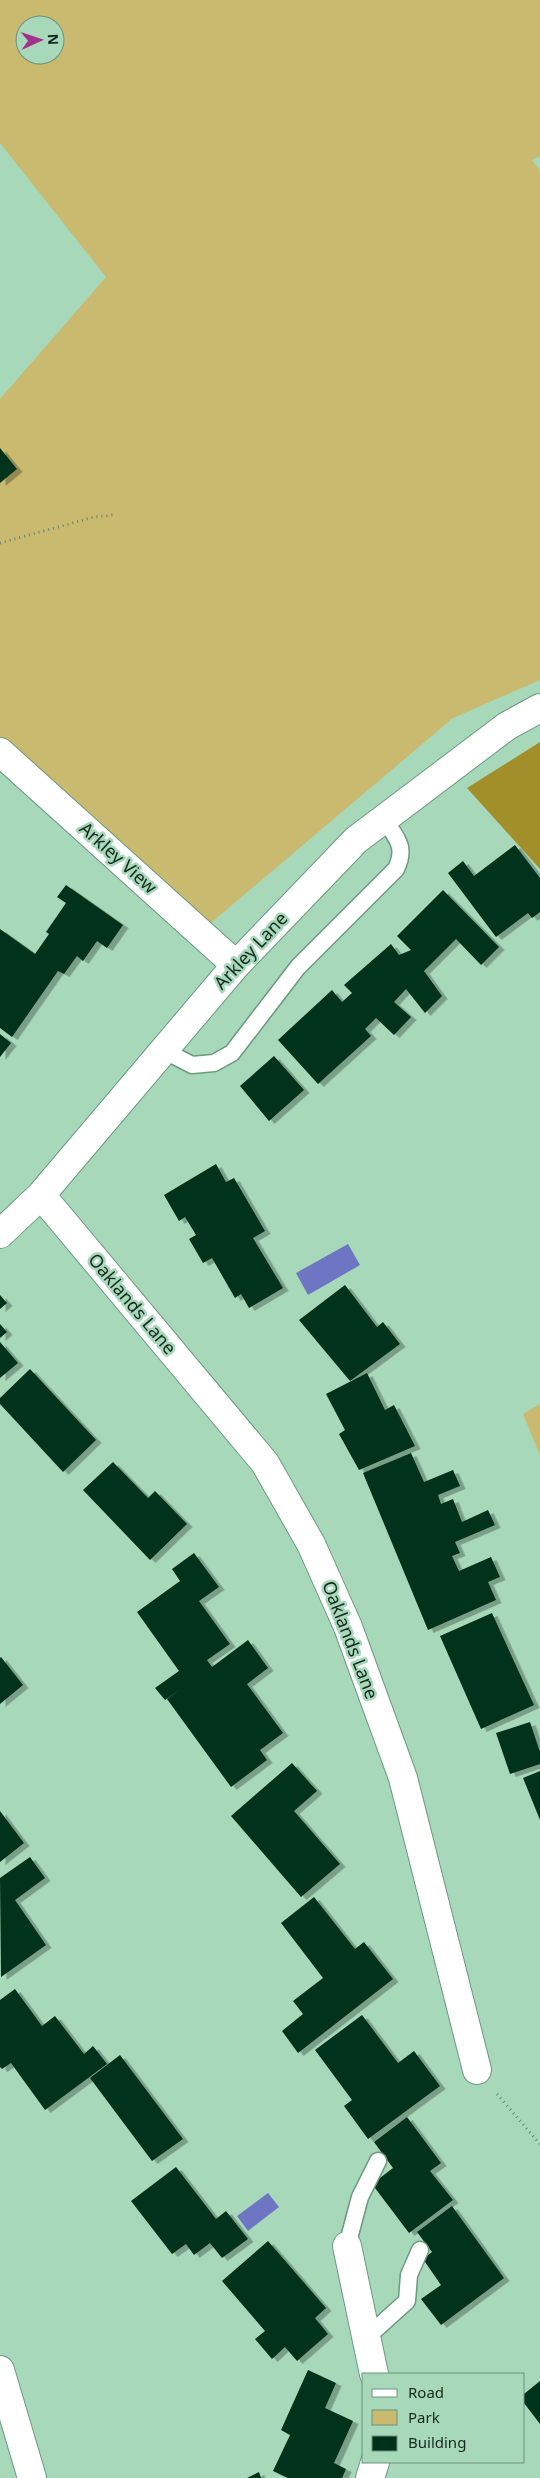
<svg xmlns="http://www.w3.org/2000/svg" width="540" height="2478" font-family="'Noto Sans',sans-serif">
<style>
.green{fill:#c9ba6f;fill-rule:evenodd}
.forest{fill:#a28f2a}
.water{fill:#6e75c3}
.building{fill:#00311a;filter:url(#shadow)}
.lines{fill:none;stroke-linecap:round;stroke-linejoin:round}
.lane-casing{stroke:#6b9a7e;stroke-width:19}
.street-casing{stroke:#6b9a7e;stroke-width:30}
.primary-casing{stroke:#6b9a7e;stroke-width:30}
.path{stroke:#648772;stroke-width:3;stroke-dasharray:1 4;stroke-linecap:butt}
.lane{stroke:#fff;stroke-width:16}
.street{stroke:#fff;stroke-width:28}
.primary{stroke:#fff;stroke-width:28}
.labels{text-anchor:middle;stroke-width:5;stroke-linejoin:round;paint-order:stroke}
.street-label{font-size:18px;fill:#16291e;stroke:#a7d8ba}
</style>
<defs>
<filter id="shadow"><feDropShadow dx="5.5" dy="3" stdDeviation="0" flood-color="#0004"/></filter>
</defs>
<rect width="100%" height="100%" fill="#a7d8ba"/>
<path class="green" d="M0 0H540V156L532 160 540 171V680L453 718 199 933 0 750V399L106 277 0 143ZM25 25H55V55H25Z
M540 1404V1455L523 1414Z"/>
<path class="forest" d="M540 742V869L467 788Z"/>
<path class="water" d="M348 1244 360 1265 308 1295 296 1273Z
M268 2193 279 2207 248 2231 237 2216Z"/>
<path class="building" d="M0 448 17 469 0 483Z
M515 845 540 878V912L532 918 528 913 496 937 448 873 463 861 474 876Z
M66 885 123 925 107 948 97 941 83 961 77 956 64 974 58 971 12 1037 0 1028V929L35 954 49 934 46 932 66 903 57 897Z
M443 890 499 947 481 965 456 939 424 971 442 996 425 1013 406 989 394 1002 411 1017 394 1035 376 1018 365 1029 371 1036 318 1084 278 1040 332 990 342 1002 352 993 344 985 391 944 399 955 411 950 397 936Z
M0 1034 11 1043 0 1057Z
M274 1056 304 1090 269 1121 240 1086Z
M216 1164 226 1182 234 1178 265 1231 253 1238 283 1288 249 1308 241 1294 235 1298 212 1258 203 1263 189 1239 196 1235 185 1217 179 1221 164 1195Z
M345 1285 377 1327 383 1322 400 1344 350 1381 299 1320Z
M0 1295 7 1303 0 1309Z
M0 1324 7 1332 0 1338Z
M0 1342 18 1363 0 1378Z
M30 1369 96 1440 63 1472 0 1404V1398Z
M367 1373 385 1410 394 1405 415 1446 359 1470 339 1434 345 1430 326 1394Z
M411 1453 424 1482 453 1470 460 1486 438 1495 441 1504 453 1499 462 1522 488 1510 495 1525 455 1542 460 1553 452 1556 459 1571 491 1557 500 1577 488 1582 496 1600 428 1630 363 1473Z
M113 1462 148 1498 155 1491 187 1524 150 1560 83 1490Z
M194 1553 219 1587 199 1601 230 1644 207 1660 212 1667 248 1640 268 1668 247 1684 283 1733 260 1750 267 1760 231 1787 167 1699 182 1688 165 1700 155 1688 179 1671 137 1612 180 1581 172 1569Z
M492 1613 534 1705 481 1729 440 1636Z
M1 1657 23 1685 0 1704V1658Z
M530 1722 540 1752V1764L510 1774 496 1733Z
M292 1763 317 1791 294 1811 340 1864 301 1897 231 1816Z
M540 1771V1820L523 1778Z
M0 1811 24 1843 0 1862Z
M30 1857 45 1878 15 1900 46 1945 1 1977 0 1878Z
M314 1897 355 1949 364 1942 393 1979 298 2053 282 2031 303 2014 293 2001 323 1978 281 1923Z
M15 1989 42 2026 55 2016 84 2054 93 2046 107 2064 45 2110 11 2063 2 2069 0 2067V2000Z
M362 2015 398 2063 414 2051 440 2086 368 2139 344 2106 352 2100 315 2050Z
M120 2055 183 2139 152 2161 90 2078Z
M407 2117 441 2163 430 2171 453 2200 409 2233 372 2184 393 2168 374 2142Z
M176 2167 216 2219 226 2211 248 2239 222 2258 210 2243 194 2255 186 2244 172 2254 131 2201Z
M452 2206 504 2278 441 2325 421 2299 441 2285 423 2259 432 2252 417 2232Z
M268 2241 326 2308 315 2318 328 2334 297 2361 285 2347 272 2359 255 2339 265 2331 222 2281Z
M308 2370 336 2383 325 2408 353 2421 334 2463 346 2469 342 2478H288L273 2471 290 2435 281 2430Z
M540 2381V2424L524 2403V2394Z
M259 2472 261 2478H247Z"/>
<g class="lines">
<defs>
<path id="lane" d="M163 1050 192 1065 214 1063 232 1053 298 967 396 869C407 846 396 838 384 819
M347 2246 360 2197 378 2161
M366 2338 407 2301 409 2275 420 2250"/>
<path id="street" d="M0 752 236 965
M41 1195 265 1463 311 1544 348 1627 403 1778 477 2070
M0 1234 41 1195 236 965 356 840 507 726 540 708
M347 2246 374 2374
M370 2478 375 2462"/>
<path id="primary" d="M0 2370 32 2478"/>
</defs>
<use href="#lane" class="lane-casing"/>
<use href="#street" class="street-casing"/>
<use href="#primary" class="primary-casing"/>
<path class="path" d="M0 543 94 517 113 515
M497 2094 540 2144"/>
<use href="#lane" class="lane"/>
<use href="#street" class="street"/>
<use href="#primary" class="primary"/>
</g>
<g class="labels">
<g class="street-label">
<text transform="translate(118 858) rotate(42)" y="6">Arkley View</text>
<text transform="translate(251 951) rotate(-47)" y="6">Arkley Lane</text>
<text transform="translate(132 1304) rotate(50)" y="6">Oaklands Lane</text>
<text transform="translate(350 1640) rotate(69)" y="6">Oaklands Lane</text>
</g>
</g>
<rect x="362" y="2373" width="162" height="90" fill="#a7d8ba" stroke="#6d927c"/>
<rect x="372" y="2389" width="25" height="8" fill="#ffffff" stroke="#6d927c"/>
<text x="408" y="2398" font-size="15" fill="#16291e">Road</text>
<rect x="372" y="2410" width="25" height="15" fill="#c9ba6f" stroke="#6d927c"/>
<text x="408" y="2423" font-size="15" fill="#16291e">Park</text>
<rect x="372" y="2436" width="25" height="15" fill="#00311a" stroke="#6d927c"/>
<text x="408" y="2448" font-size="15" fill="#16291e">Building</text>
<g transform="translate(40 40) rotate(87)"><circle r="24" fill="#a7d8ba" stroke="#6d927c"/>
<path d="M0-4L9 19L0 12L-9 19Z" fill="#a3308a"/>
<text y="-8" font-size="14" font-weight="bold" text-anchor="middle" fill="#16291e">N</text>
</g>
</svg>
